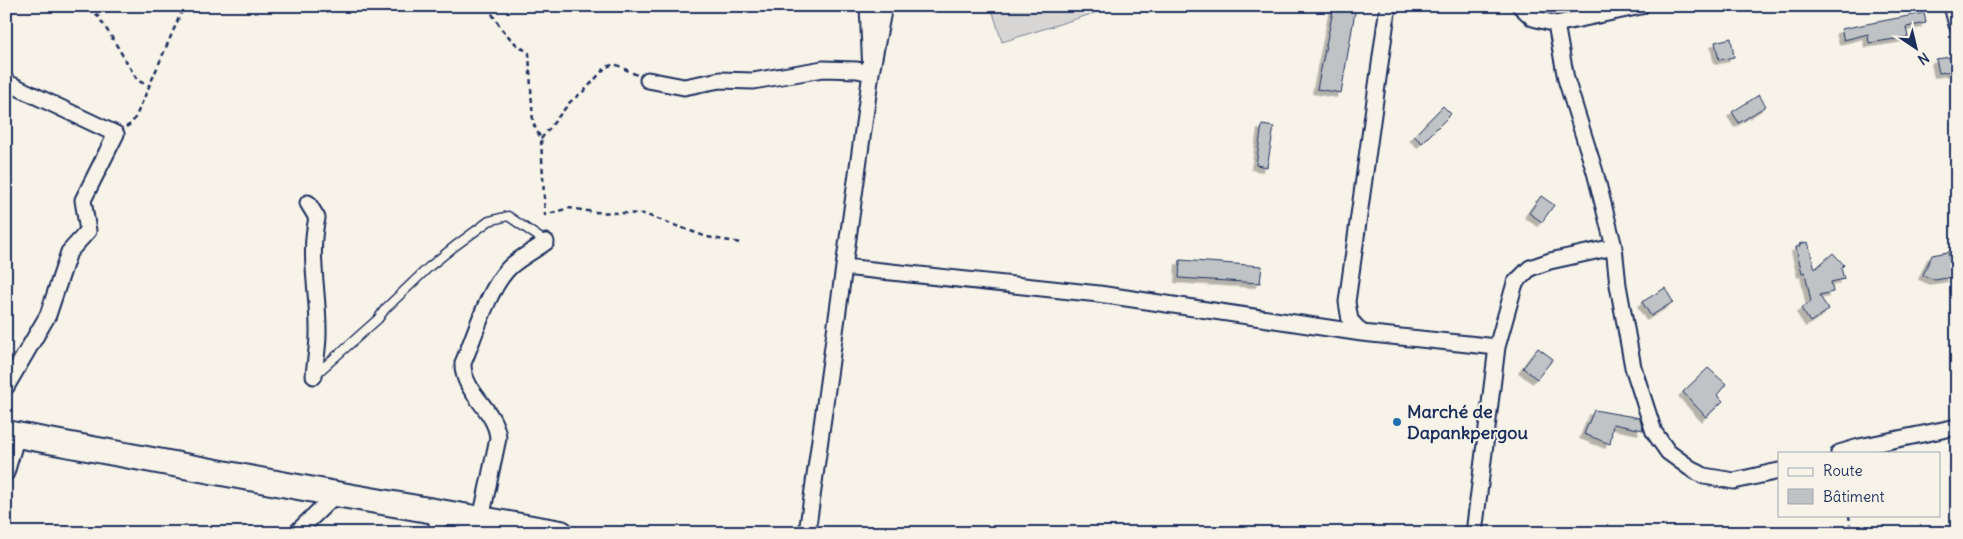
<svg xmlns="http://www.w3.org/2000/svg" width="1963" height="539" font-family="Delius,sans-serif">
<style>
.green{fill:#d7d6d4;stroke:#798299}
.building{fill:#c0c3c5;stroke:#1b2f5e;filter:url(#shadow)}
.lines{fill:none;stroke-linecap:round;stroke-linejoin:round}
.lane-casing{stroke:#1b2f5e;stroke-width:11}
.street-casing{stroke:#1b2f5e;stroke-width:19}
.primary-casing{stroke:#1b2f5e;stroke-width:28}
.path{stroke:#1b2f5e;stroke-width:2.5;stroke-dasharray:5 4;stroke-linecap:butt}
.lane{stroke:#f7f3e8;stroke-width:8}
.street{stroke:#f7f3e8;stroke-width:15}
.primary{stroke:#f7f3e8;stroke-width:24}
.poi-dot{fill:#1f6fb2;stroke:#f7f3e8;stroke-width:2}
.labels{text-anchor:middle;stroke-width:4;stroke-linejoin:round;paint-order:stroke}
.poi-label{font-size:18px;font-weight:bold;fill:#1b2f5e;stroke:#f7f3e8;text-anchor:start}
</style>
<defs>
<filter id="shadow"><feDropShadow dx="-4.5" dy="4.5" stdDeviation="0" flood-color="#0004"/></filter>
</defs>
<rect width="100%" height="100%" fill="#f7f3e8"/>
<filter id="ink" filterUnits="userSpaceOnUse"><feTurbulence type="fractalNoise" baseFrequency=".02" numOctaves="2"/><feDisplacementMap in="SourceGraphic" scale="10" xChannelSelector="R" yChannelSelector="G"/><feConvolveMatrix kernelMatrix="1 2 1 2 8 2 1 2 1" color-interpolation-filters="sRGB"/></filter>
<g filter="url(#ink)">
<path class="green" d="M991 6H1117L1002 42Z"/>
<path class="building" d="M1334 6H1356L1341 93 1317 89Z
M1924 13 1926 23 1906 27 1908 37 1869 43 1868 34 1844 40 1841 29Z
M1731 38 1734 57 1719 60 1715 42Z
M1951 57 1953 71 1939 73 1936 59Z
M1759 95 1766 106 1739 123 1732 112Z
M1443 106 1451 114 1422 143 1414 136Z
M1262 125 1274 127 1267 167 1256 165Z
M1541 196 1554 205 1542 222 1529 213Z
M1808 242 1815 269 1833 253 1844 265 1841 268 1844 279 1831 282 1833 292 1819 295 1829 310 1810 322 1801 308 1811 302 1805 272 1802 273 1796 247 1800 246 1799 244Z
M1948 252 1952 277 1935 280 1923 275 1932 255Z
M1180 260 1262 266 1260 283 1179 278Z
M1665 288 1673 302 1651 316 1642 302Z
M1538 348 1553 359 1537 379 1523 368Z
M1708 368 1726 384 1717 395 1723 401 1706 417 1683 392Z
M1594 410 1640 418 1643 430 1613 424 1610 444 1584 434Z"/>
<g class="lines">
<defs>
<path id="lane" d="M315 375 378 319 385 309 429 267 455 246 489 221 508 216 546 242"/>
<path id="street" d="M1388 6 1347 302 1350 320 1362 333 1497 347 1515 283 1530 268 1550 261 1614 247
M1520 6 1533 18 1556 24 1641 6
M1952 6 1957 25
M1556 24 1566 79 1595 172 1614 247 1618 285 1633 367 1654 432 1668 452 1690 468 1704 476 1734 481 1779 471
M648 80 684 87 720 80 753 81 823 69 857 70 871 73 868 6
M6 82 116 134 83 200 88 231 69 252 48 315 6 387
M308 203 317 218C308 256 319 295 318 334 318 348 315 362 314 376
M844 267 1099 294 1362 333
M1839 453 1859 447 1957 427
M6 473 17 435
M437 511V533
M481 519 498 438C496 409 462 393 463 363 475 335 489 286 511 266 521 257 535 250 546 242
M296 533 336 494
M807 533 871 73 884 6
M1474 533 1497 347"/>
<path id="primary" d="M6 433 336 494 561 533"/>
</defs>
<use href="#lane" class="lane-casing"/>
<use href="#street" class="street-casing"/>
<use href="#primary" class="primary-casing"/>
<path class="path" d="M91 6 111 36 138 81 149 85
M487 6 503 31 516 44 529 53 533 123 541 139 545 215 569 208 594 212 644 214 707 237 741 243
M843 6 854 12
M126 127 132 123 137 114 184 6
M541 139 570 102 585 90 606 67 615 64 637 75
M1849 515 1851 533"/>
<use href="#lane" class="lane"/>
<use href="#street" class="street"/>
<use href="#primary" class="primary"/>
</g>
</g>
<circle class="poi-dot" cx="1397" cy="422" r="5"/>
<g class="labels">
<g class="poi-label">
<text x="1407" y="418">Marché de<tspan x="1407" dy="21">Dapankpergou</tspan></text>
</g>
</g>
<rect width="1963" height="539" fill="none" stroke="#f7f3e8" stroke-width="25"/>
<rect x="12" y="12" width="1938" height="514" fill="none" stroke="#1b2f5e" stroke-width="2" filter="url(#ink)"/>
<rect x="1778" y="452" width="162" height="65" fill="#f7f3e8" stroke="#9fa5b1"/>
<rect x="1788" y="468" width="25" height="8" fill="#f7f3e8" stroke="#9fa5b1"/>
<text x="1823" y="476" font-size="15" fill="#1b2f5e">Route</text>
<rect x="1788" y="489" width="25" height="15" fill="#c0c3c5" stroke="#9fa5b1"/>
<text x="1823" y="502" font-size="15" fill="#1b2f5e">Bâtiment</text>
<g transform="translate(1916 48) rotate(145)" stroke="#f7f3e8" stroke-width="4" paint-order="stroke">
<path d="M0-4L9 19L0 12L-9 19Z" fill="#1b2f5e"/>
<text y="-8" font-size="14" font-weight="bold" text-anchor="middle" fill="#1b2f5e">N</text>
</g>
</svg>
